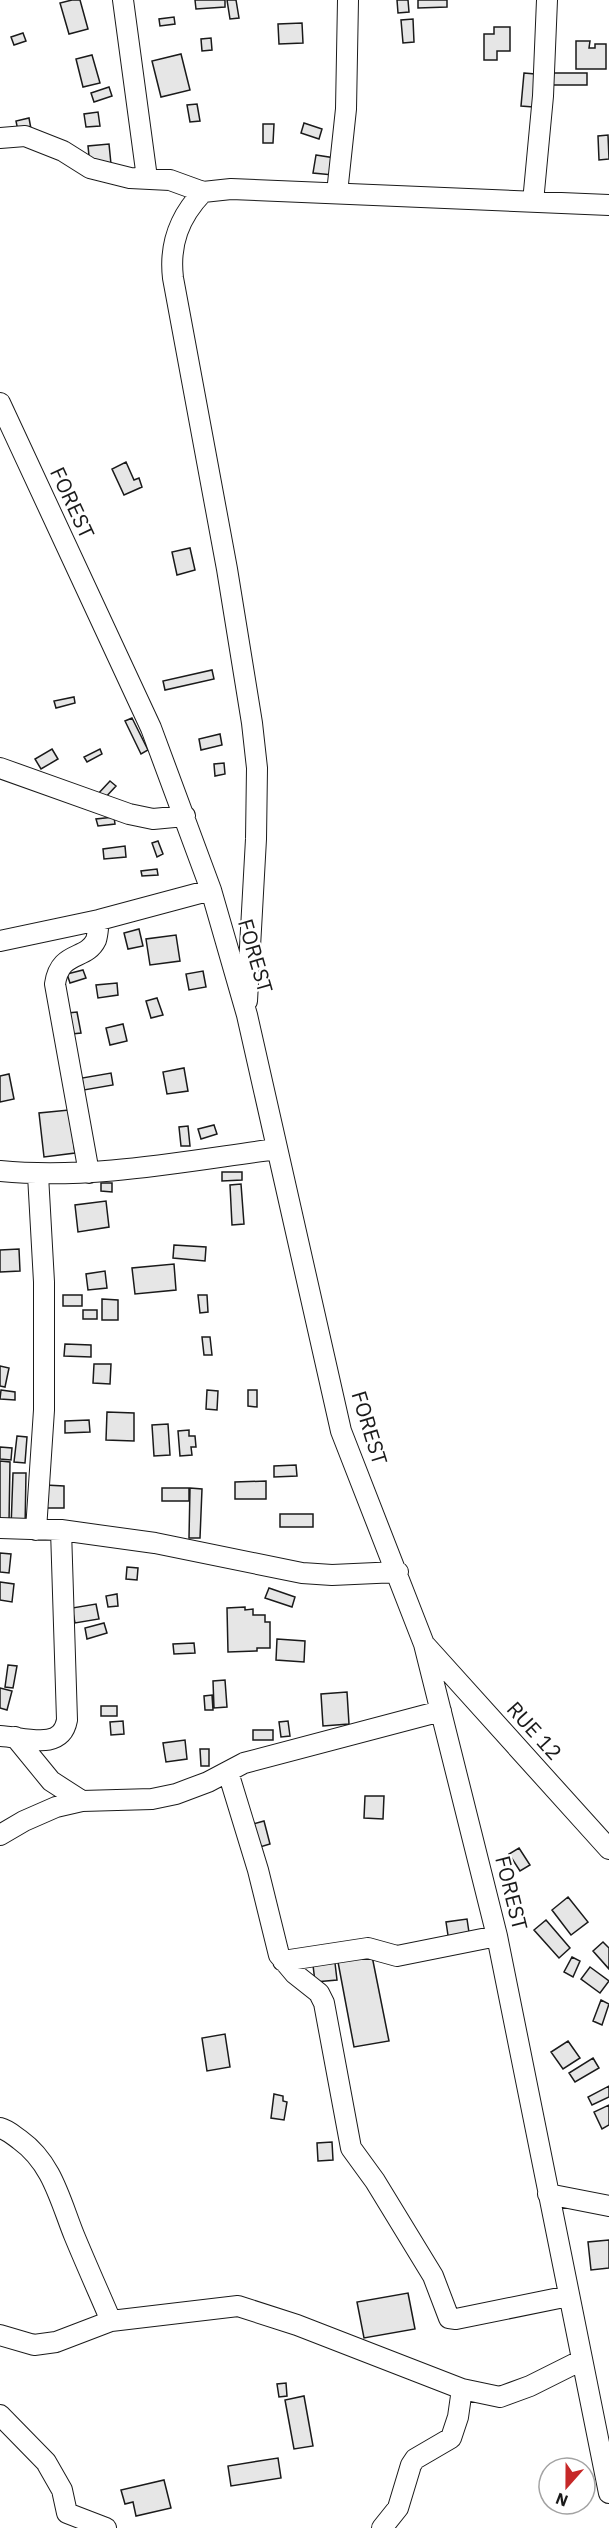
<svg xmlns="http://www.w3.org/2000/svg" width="609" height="2528" font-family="'IBM Plex Sans',sans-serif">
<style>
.building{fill:#e6e6e6;stroke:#1a1a1a;stroke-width:1.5}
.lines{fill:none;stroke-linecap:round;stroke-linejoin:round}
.minor-casing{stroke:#1a1a1a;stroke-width:22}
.minor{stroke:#fff;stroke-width:20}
.labels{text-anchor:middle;stroke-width:4.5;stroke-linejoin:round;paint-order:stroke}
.street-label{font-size:21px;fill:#1a1a1a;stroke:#fff}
</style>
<rect width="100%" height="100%" fill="#fff"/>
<path class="building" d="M72 0H80L88 29 69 34 60 3Z
M195 0H225V7L196 9Z
M227 0H236L239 18 230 19Z
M397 0H408L409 12 398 13Z
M418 0H447V7L418 8Z
M174 17 175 24 160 26 159 19Z
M413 19 414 42 403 43 401 20Z
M302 23 303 43 279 44 278 24Z
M494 27H510V51H497V60H484V34H494Z
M23 33 26 41 14 45 11 37Z
M211 38 212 50 202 51 201 39Z
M576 41H590L589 48H595V44H606V69H576Z
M181 54 190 90 161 97 152 61Z
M92 55 100 83 83 87 76 59Z
M524 73 535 74 533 107 521 106Z
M550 73H587V85H550Z
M109 87 112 96 94 102 91 93Z
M197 104 200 121 190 122 187 105Z
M98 112 100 126 86 127 84 114Z
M29 118 31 129 18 131 16 121Z
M304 123 322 129 319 139 301 133Z
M263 124H274L273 143H263Z
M608 135 609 159 599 160 598 136Z
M109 144 111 164 90 166 88 146Z
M316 155 335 158 333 175 313 173Z
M126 462 134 480 139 478 142 487 124 495 112 469Z
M190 548 195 570 177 575 172 552Z
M212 670 214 679 165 690 163 681Z
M74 697 75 703 56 708 54 701Z
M132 718 148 750 141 754 125 721Z
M220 734 222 745 201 750 199 739Z
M52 749 58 759 41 769 35 759Z
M100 749 102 754 87 762 84 757Z
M224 763 225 774 215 776 214 764Z
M110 781 116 786 103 800 97 795Z
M114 817 115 824 98 826 96 819Z
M158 841 163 854 157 857 152 843Z
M125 846 126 857 104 859 103 849Z
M157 869 158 875 142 876 141 871Z
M139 929 143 946 128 949 124 933Z
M176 935 180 961 150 965 146 939Z
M83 970 86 978 70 983 67 974Z
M203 971 206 987 189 990 186 974Z
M117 983 118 995 98 998 96 985Z
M157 998 163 1015 151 1018 146 1001Z
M77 1012 81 1033 72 1034 68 1013Z
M123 1024 127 1041 110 1045 106 1028Z
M184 1068 188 1091 167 1094 163 1072Z
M111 1073 113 1085 84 1090 82 1078Z
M9 1074 14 1099 0 1102V1076Z
M69 1110 75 1153 44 1157 39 1113Z
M214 1125 217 1134 201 1139 198 1129Z
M188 1126 190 1146H181L179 1127Z
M222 1172H242V1180L222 1181Z
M101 1183H112V1192L101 1191Z
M241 1184 244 1224 232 1225 230 1185Z
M106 1201 109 1227 78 1232 75 1205Z
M174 1245 206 1247 205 1261 173 1258Z
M19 1249 20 1271 0 1272V1250Z
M174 1264 176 1290 135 1294 132 1268Z
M105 1271 107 1288 88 1290 86 1274Z
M63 1295H82V1306H63Z
M198 1295H207L208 1312 200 1313Z
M102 1299 118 1300V1320H102Z
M83 1310H97V1319H83Z
M202 1337H210L212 1355H204Z
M65 1344 91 1345V1357L64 1356Z
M94 1364H111L110 1384 93 1383Z
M0 1366 9 1368 5 1387 0 1386Z
M1 1390 15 1392V1400L0 1399Z
M207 1390 218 1391 217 1410 206 1409Z
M248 1390H257V1407L248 1406Z
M107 1412 134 1413V1441L106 1440Z
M89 1420 90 1432 65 1433V1421Z
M168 1424 170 1455 154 1456 152 1425Z
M189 1430V1436H195L196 1447H191L192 1455 180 1456 178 1431Z
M17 1436 27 1437 25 1463 14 1462Z
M0 1447 12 1448 11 1460 0 1459Z
M0 1461 10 1462 9 1523H0Z
M296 1465 297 1476 274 1477V1466Z
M13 1473H26L25 1529 11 1528Z
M266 1481V1499H235V1482Z
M45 1485 64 1486V1508H45Z
M162 1488H189V1501H162Z
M190 1488 202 1489 200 1538H189Z
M280 1514H313V1527H280Z
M0 1553 11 1554 9 1573 0 1572Z
M127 1567 138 1568 137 1580 126 1579Z
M0 1582 14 1584 12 1602 0 1600Z
M269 1588 295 1597 292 1607 265 1598Z
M117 1594 118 1606 108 1607 106 1596Z
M96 1604 99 1619 75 1623 72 1608Z
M245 1607V1610L253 1609V1615H265V1622H270V1648H257V1651L228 1652 227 1608Z
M104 1623 107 1633 87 1639 85 1628Z
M277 1639 305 1641 304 1662 276 1660Z
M194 1643 195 1653 174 1654 173 1644Z
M8 1665 17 1666 13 1688 5 1687Z
M225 1680 227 1707 214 1708 213 1681Z
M0 1688 12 1691 7 1710 0 1708Z
M347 1692 349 1724 323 1726 321 1694Z
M212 1695 213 1710H205L204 1696Z
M101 1706H117V1716H101Z
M123 1721 124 1734 111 1735 110 1722Z
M288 1721 290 1736 281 1737 279 1722Z
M253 1730H273V1740H253Z
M185 1740 187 1759 166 1762 163 1743Z
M200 1749H209V1766H201Z
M365 1796H384L383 1819 364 1818Z
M264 1821 270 1844 253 1849 246 1826Z
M519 1848 530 1865 520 1871 509 1854Z
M568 1897 588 1922 571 1935 552 1910Z
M467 1919 470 1939 449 1942 446 1922Z
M546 1920 570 1948 559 1958 534 1930Z
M603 1942 609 1948V1969L593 1951Z
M372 1956 389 2041 354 2047 338 1962Z
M572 1957 580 1961 573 1977 564 1972Z
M335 1963 337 1980 315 1982 313 1965Z
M590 1967 609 1981 600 1993 581 1979Z
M601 2000 609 2004 602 2025 593 2021Z
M225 2034 230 2067 207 2071 202 2038Z
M568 2041 580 2058 563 2069 551 2052Z
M593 2058 599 2068 575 2082 569 2073Z
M609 2086V2097L592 2105 588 2097Z
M274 2094 283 2096V2101L287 2102 284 2120 271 2118Z
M609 2105V2125L602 2129 594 2112Z
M332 2142 333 2160 318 2161 317 2143Z
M609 2240V2268L591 2270 588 2242Z
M408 2293 415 2329 364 2338 357 2302Z
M286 2383 287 2396 279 2397 277 2384Z
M304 2396 313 2446 294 2449 285 2400Z
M278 2458 281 2478 231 2486 228 2466Z
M164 2480 171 2508 136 2516 133 2502 125 2504 121 2490Z"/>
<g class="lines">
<defs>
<path id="minor" d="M123 0 147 178
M0 138 25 136 63 151 90 168 130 178 170 180 203 192
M337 193 346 109 348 0
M533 202 543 96 547 0
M0 403 151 728 211 890 247 1015 341 1431 424 1644 497 1936 609 2493
M0 768 129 814 153 819 185 816
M0 941 99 920 211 890
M247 1001 256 839 257 768 252 723 227 569 173 278C169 244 179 217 203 192L231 189 609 205
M0 1171C92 1180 186 1161 277 1149
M89 1173 55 984C60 950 86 961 96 940 98 934 98 926 99 920
M0 1528 61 1530 155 1543 302 1573 332 1575 398 1572
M36 1530 44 1410V1282L38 1175
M426 1646 609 1849
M0 1736C24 1737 61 1752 67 1720L61 1530
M15 1737 51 1781 82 1801
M228 1772 258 1870 279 1955 295 1974 319 1993 324 2003 351 2148 375 2181 433 2276 449 2318 456 2319 569 2296
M0 1835 24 1821 56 1807 82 1801 152 1799 176 1794 208 1782 244 1763 441 1711
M283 1961 368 1948 397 1956 497 1936
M0 2128C8 2130 13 2135 20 2140 52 2163 60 2200 74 2235 86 2264 99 2293 111 2321
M548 2194 609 2206
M0 2335 34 2345 56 2342 111 2321 238 2306 297 2325 462 2389 500 2397 530 2386 582 2360
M0 2415 46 2462 62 2490 67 2513 106 2528
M382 2528 398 2508 411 2465 415 2459 451 2438 458 2417 462 2389"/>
</defs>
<use href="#minor" class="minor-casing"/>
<use href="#minor" class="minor"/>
</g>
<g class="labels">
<g class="street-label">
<text transform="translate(72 503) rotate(65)" y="7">FOREST</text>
<text transform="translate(255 956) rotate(74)" y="7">FOREST</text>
<text transform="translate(369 1428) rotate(73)" y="7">FOREST</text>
<text transform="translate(534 1731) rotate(48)" y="7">RUE 12</text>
<text transform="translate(511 1893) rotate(76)" y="7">FOREST</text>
</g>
</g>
<g transform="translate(567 2486) rotate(201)"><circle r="28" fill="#ffffff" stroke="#a3a3a3" stroke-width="1.5"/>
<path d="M0-4.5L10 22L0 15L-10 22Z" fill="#c62828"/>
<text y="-9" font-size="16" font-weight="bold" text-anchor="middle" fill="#1a1a1a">N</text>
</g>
</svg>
